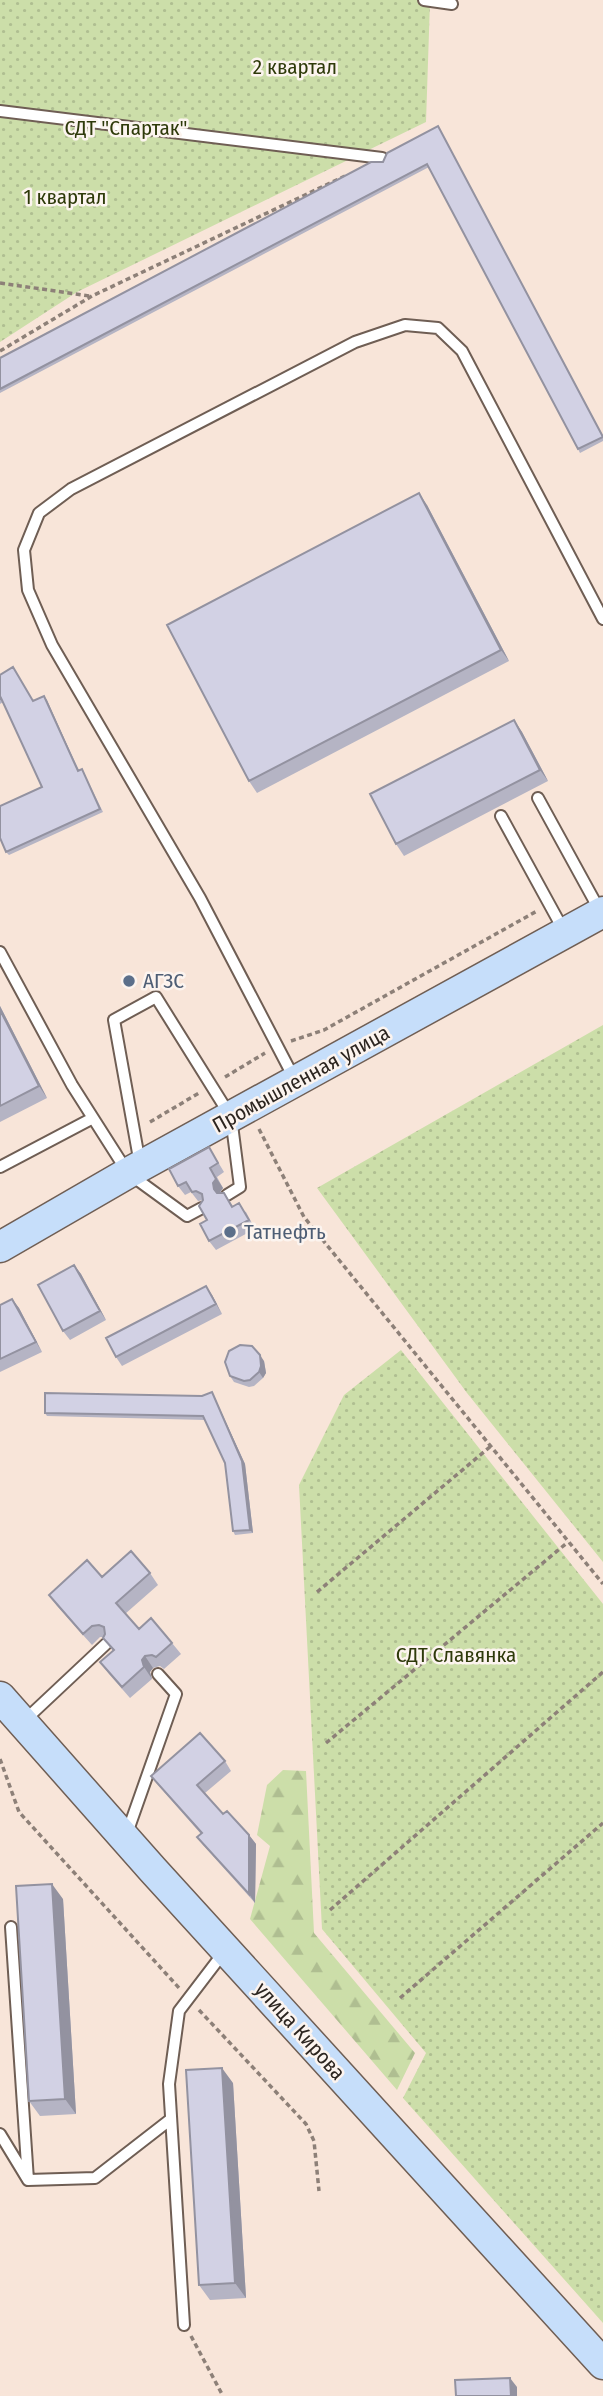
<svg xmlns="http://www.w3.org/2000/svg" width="603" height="2396" font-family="'Fira Sans Condensed',sans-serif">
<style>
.forest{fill:url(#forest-firs)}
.garden{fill:url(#garden-dots)}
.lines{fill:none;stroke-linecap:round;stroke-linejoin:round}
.lane-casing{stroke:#6f5e54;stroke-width:14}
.secondary-casing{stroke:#6f5e54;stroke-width:33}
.path{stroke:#8d8078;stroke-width:3.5;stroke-dasharray:5 3.5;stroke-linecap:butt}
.lane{stroke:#fff;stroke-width:10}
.secondary{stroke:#c6defa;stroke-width:30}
.wall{fill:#b5b4c4}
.shaded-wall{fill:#9392a0}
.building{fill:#d2d1e4;stroke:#9392a0;stroke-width:2}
.service-dot{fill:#5c6f8a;stroke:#fcf4ef;stroke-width:2.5}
.labels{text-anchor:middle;stroke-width:5;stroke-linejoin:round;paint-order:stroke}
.park-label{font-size:21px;fill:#2e3a0a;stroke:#fcf4ef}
.service-label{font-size:21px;fill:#4e5e75;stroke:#fcf4ef;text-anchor:start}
.street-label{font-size:21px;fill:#2c2520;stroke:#fcf4ef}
</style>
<defs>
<pattern id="forest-firs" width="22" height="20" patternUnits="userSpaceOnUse" patternTransform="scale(1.75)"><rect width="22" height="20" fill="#ccdea9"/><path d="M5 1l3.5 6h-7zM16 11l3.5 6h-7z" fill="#afbe91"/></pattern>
<pattern id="garden-dots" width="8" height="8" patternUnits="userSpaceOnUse" patternTransform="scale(1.75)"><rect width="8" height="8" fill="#ccdea9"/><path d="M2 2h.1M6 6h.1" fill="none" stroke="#afbe91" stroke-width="1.8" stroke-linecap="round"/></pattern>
</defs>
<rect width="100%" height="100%" fill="#f8e5d9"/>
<path class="forest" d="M283 1770 306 1771 314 1933 415 2053 397 2090 250 1919 270 1846 257 1835 267 1785Z"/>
<path class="garden" d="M0 0H434L430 2 426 122 77 292 0 342Z
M603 1025V1562L467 1393 317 1188Z
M401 1350 603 1604V2323L403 2098 426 2053 322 1929 299 1485 344 1395Z"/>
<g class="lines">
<defs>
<path id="lane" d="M424 0 452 4
M0 111 382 158
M538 798 600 911
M501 816 564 931
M0 952 72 1085 128 1173 187 1216 202 1208
M294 1078 200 898 52 645 28 590 24 550 39 513 71 489 355 342 405 325 438 328 462 351 603 619
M140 1164 114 1020 156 997 231 1117 240 1187 227 1195
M0 1167 93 1118
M24 1721 106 1644
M126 1836 176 1694 158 1674
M11 1927 28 2180
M0 2134 28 2180 95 2178 171 2119
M184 2325 169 2084 179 2011 224 1952"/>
<path id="secondary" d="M0 1247 128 1173 603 912
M0 1697 153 1870 603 2364"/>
</defs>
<use href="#lane" class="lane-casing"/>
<use href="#secondary" class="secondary-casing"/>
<path class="path" d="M0 283 90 296
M0 351 92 296 345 176
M291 1041 324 1030 537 911
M225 1077 265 1053
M150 1122 199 1093
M259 1129 304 1217 603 1584
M317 1592 491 1446
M326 1743 568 1542
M0 1759 19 1812 180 1989
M330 1910 603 1672
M400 1998 603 1823
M199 2010 306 2124 314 2141 319 2191
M191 2336 223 2396"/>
<use href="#lane" class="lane"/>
<use href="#secondary" class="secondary"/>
</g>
<path class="wall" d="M438 126 603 436V441L580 453 578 449 429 167 0 393V358L383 162Z
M427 505 509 661 257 793 249 781Z
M0 675 33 701 44 696 79 770 82 769 84 773 103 812 9 855 6 852 42 787 3 702 0 704Z
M514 720 522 732 548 781 404 856 396 844Z
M0 1006 47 1098 0 1122Z
M209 1147 224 1172 217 1177 223 1188 220 1193H224L233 1206 246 1212 255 1229 216 1250 209 1241 203 1200 198 1201 191 1192 185 1195 178 1186Z
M74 1265 81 1274 106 1320 70 1340 63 1331Z
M212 1295 222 1314 122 1366 116 1357Z
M12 1299 19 1308 42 1352 0 1372V1305Z
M264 1361 266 1373 263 1378 254 1386 249 1387 234 1382 230 1376Z
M202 1396H214L245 1464 253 1533 235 1535 233 1531 225 1463 205 1420 47 1416 45 1413Z
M150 1573 158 1585 125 1614 139 1629 172 1643 181 1654 164 1669 160 1666 153 1668 150 1672 152 1679 130 1698 109 1674 100 1662 113 1651 103 1638 104 1637H100L92 1645 57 1606 49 1595 102 1577Z
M225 1761 231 1771 205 1793 223 1814 249 1835 256 1844 255 1903 204 1846 197 1837 201 1834 158 1785 151 1776Z
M63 1899 76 2114 40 2116 29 2101Z
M233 2083 246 2298 210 2300 199 2285Z"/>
<path class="shaded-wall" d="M419 493 427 505 509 661 501 650Z
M44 696 47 700 80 774 78 771Z
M514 720 522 732 548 781 540 770Z
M0 1006 47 1098 39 1086 0 1010Z
M210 1168 223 1188 220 1192V1199L214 1189Z
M74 1265 81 1274 106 1320 100 1311Z
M206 1286 212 1295 222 1314 216 1304Z
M12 1299 19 1308 42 1352 36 1342Z
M260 1355 264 1361 266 1373 263 1378 259 1372Z
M212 1392 245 1464 253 1533 250 1530Z
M145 1656 153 1668 150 1672 152 1679 144 1667 142 1660Z
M249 1835 256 1844 255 1903 249 1894Z
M52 1884 63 1899 76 2114 65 2099Z
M222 2068 233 2083 246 2298 235 2283Z
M510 2378 517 2387V2396H511Z"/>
<path class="building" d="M438 126 603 437 578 449 427 164 0 389V358L371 162H383L387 153Z
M419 493 501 650 249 781 167 625Z
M13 667 33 701 44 696 78 771 82 769 100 809 6 852 0 838V806L42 787 1 698 0 699V675Z
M514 720 540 770 396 844 370 794Z
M0 1010 39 1086 0 1106Z
M209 1147 218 1163 210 1168 216 1179 213 1183 214 1189 217 1193H224L232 1207 239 1203 249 1220 209 1241 200 1224 207 1220 199 1206 203 1200 202 1194 196 1191 192 1192 186 1182 178 1186 169 1169Z
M74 1265 100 1311 63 1331 38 1285Z
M206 1286 216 1304 116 1357 106 1338Z
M12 1299 36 1342 0 1359V1305Z
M240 1345 252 1346 260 1355 261 1366 259 1372 250 1380 244 1381 230 1376 225 1362 229 1351Z
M212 1392 242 1461 250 1530 233 1531 225 1463 203 1416 45 1413V1393L202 1396Z
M131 1551 150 1573 116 1603 139 1629 151 1618 172 1643 156 1657 152 1655 145 1656 142 1660 144 1667 122 1687 100 1662 114 1650 103 1638 105 1634 104 1627 99 1625 92 1626 83 1634 49 1595 87 1560 102 1577Z
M200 1733 225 1761 197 1785 223 1814 227 1811 249 1835V1894L197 1837 202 1833 151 1776Z
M52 1884 65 2099 29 2101 16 1886Z
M222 2068 235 2283 199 2285 186 2070Z
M510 2378 511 2396H456L455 2380Z"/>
<g class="service-dot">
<circle cx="129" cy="981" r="7"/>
<circle cx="230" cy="1232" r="7"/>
</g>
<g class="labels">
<g class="park-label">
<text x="295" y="74">2 квартал</text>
<text x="126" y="135">СДТ "Спартак"</text>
<text x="65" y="204">1 квартал</text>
<text x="456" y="1662">СДТ Славянка</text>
</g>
<g class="service-label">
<text x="143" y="988">АГЗС</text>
<text x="244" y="1239">Татнефть</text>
</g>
<g class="street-label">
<text transform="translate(301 1079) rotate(-29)" y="7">Промышленная улица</text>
<text transform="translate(300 2031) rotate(48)" y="7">улица Кирова</text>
</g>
</g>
</svg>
